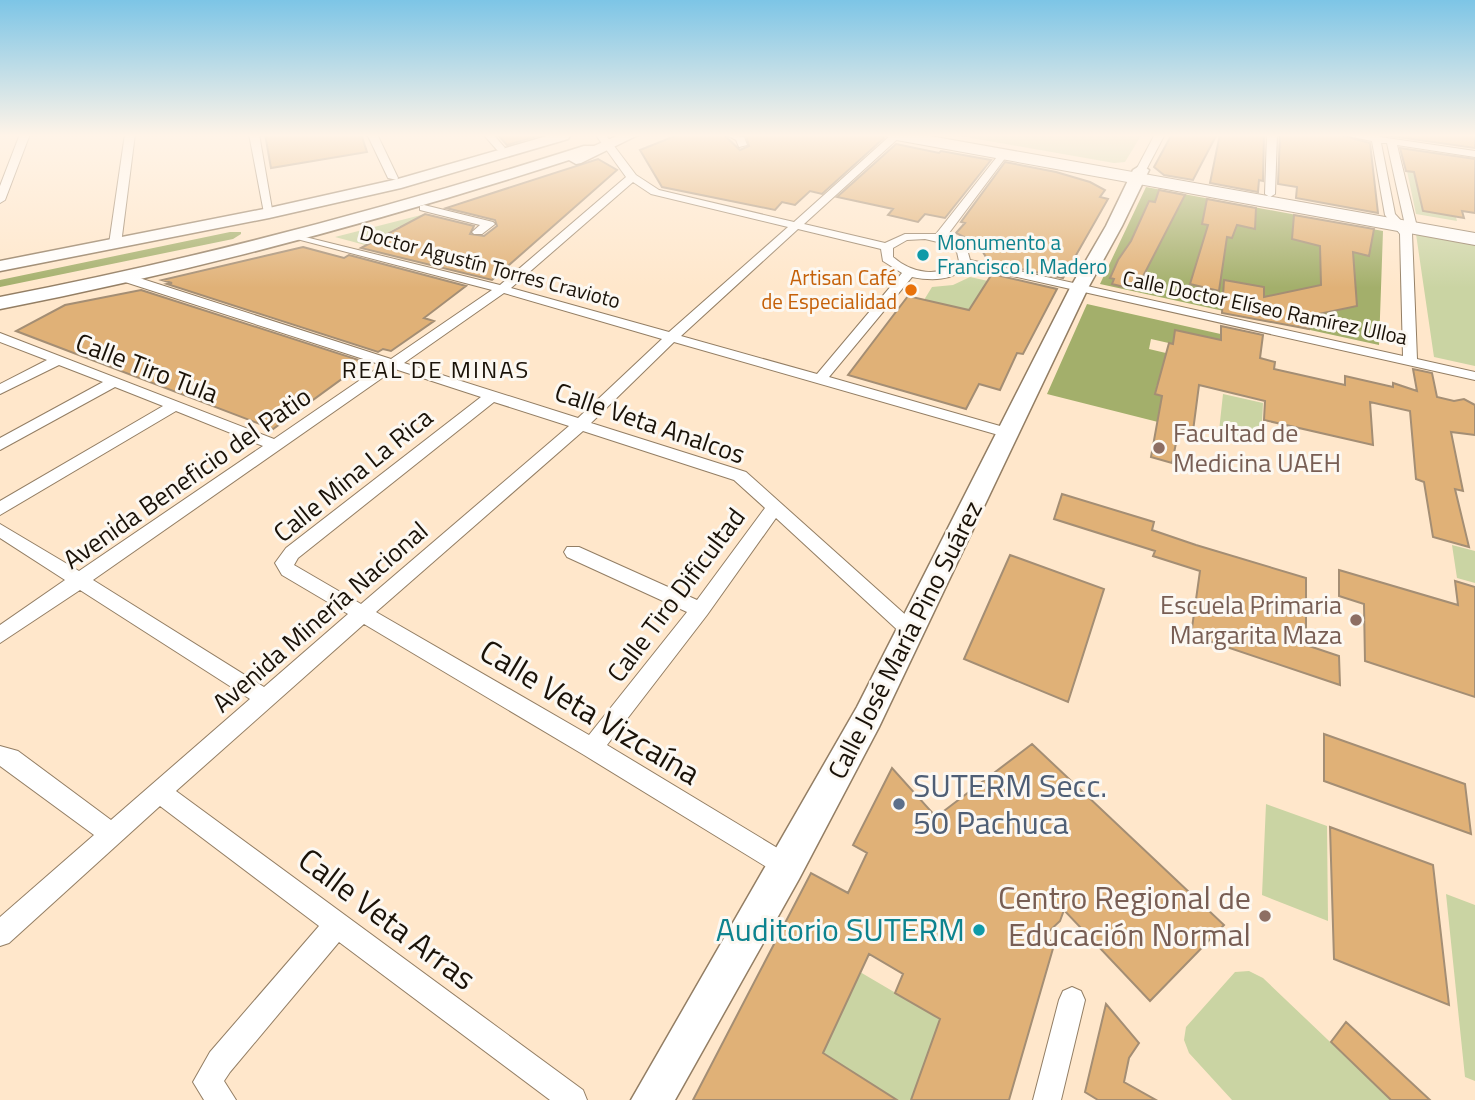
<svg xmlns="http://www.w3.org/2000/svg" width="1475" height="1100" font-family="'Titillium Web',sans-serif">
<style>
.green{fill:#cad4a3}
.forest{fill:#a3af6b}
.building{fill:#e0b177;stroke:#a48e74;stroke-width:2}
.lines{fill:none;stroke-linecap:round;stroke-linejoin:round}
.street-casing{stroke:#937e64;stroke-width:2}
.secondary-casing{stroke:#937e64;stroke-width:3}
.primary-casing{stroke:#937e64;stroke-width:2}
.street{fill:#fff;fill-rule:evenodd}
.secondary{fill:#fff;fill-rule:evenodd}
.primary{fill:#fff;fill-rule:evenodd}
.culture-dot{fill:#0f9aa8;stroke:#fcf8f2;stroke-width:2.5}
.food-dot{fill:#e8710a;stroke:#fcf8f2;stroke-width:2.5}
.education-dot{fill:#8d6e63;stroke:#fcf8f2;stroke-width:2.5}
.service-dot{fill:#5c6f8a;stroke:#fcf8f2;stroke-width:2.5}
.labels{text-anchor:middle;stroke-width:6;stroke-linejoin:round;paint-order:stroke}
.far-culture-label{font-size:21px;fill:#0d838f;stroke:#fcf8f2;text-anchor:start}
.far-street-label{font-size:21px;fill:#1a1208;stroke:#fcf8f2}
.far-food-label{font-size:21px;fill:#c56008;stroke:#fcf8f2;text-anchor:end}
.far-quarter-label{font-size:24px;letter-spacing:2px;fill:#1a1208;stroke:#fcf8f2}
.street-label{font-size:26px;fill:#1a1208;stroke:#fcf8f2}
.education-label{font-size:26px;fill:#785e54;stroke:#fcf8f2;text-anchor:start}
.near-street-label{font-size:32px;fill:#1a1208;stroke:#fcf8f2}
.near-service-label{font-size:32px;fill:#4e5e75;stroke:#fcf8f2;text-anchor:start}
.near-education-label{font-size:32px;fill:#785e54;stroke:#fcf8f2;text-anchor:end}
.near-culture-label{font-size:32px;fill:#0d838f;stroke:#fcf8f2;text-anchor:end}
</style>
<rect width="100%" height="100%" fill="#ffe7cb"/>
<path class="green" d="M949 134H1142L1125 162 1114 163Z
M1407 171 1414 172 1423 211 1456 217 1457 221 1416 214Z
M425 214 404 227 400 226 374 240 393 246 384 250 335 237Z
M1416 234 1475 245V366L1434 357Z
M970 277 988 281 966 315 950 306 924 300 932 287 953 285Z
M1223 394 1263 403 1261 442 1219 431Z
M1452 545 1475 551V583L1457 578Z
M1266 804 1327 826 1328 921 1262 895Z
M1446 894 1475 905V1081L1465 1077Z
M1249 971 1263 978 1391 1100H1232L1189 1053 1184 1040 1186 1027 1235 972Z
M860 972 940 1019 911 1100H897L823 1053Z"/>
<path class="forest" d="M1146 187 1383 231 1379 345 1100 284Z
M230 232H241V234L233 239 0 287V280Z
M1087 304 1225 335 1223 342 1176 330 1173 344 1151 339 1149 349 1170 354 1164 386 1157 385 1155 393 1162 396 1158 422 1047 394Z"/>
<path class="building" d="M265 134H361L367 152 271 168Z
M497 134H544L507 145Z
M680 134H723L740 150 749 146 746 136 743 134H880L884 138 822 194 810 191 795 205 782 202 775 210 662 187 640 150Z
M1172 134H1217L1193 180 1164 175 1154 167Z
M1220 134H1264L1263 181 1259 180 1258 192 1210 183Z
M1280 134H1336L1370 143 1378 213 1296 198 1297 187 1278 184Z
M1383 134H1475V148L1383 135Z
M896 144 939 153 941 151 991 160 945 218 925 214 918 222 888 215 893 209 837 197Z
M1400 148 1475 159V213L1462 211 1464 218 1423 211 1414 172 1406 171Z
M598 159 617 170 492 280 361 248 425 214 474 226 470 234 484 236 497 226 495 220 446 208Z
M1005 162 1056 172 1090 182 1105 190 1100 197 1108 199 1063 278 989 262 978 244 956 233 965 223 961 222Z
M1159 190 1185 195 1136 290 1112 284 1114 279 1110 278 1118 260 1131 241 1149 201 1155 202Z
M1207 199 1256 208 1255 229 1237 225 1232 238 1227 237 1219 291 1190 284 1208 225 1202 224Z
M1294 215 1374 229 1369 256 1353 252 1357 306 1309 316V329L1222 313 1224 280 1264 287V297L1321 285 1320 246 1292 239Z
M303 247 344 258 349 255 466 286 424 318 434 321 391 351 383 349 378 352 167 284 172 283 162 280Z
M992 274 1057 289 1023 354 1017 353 1000 390 979 384 966 409 848 375 908 296 969 310Z
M141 290 365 362 273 429 16 331 65 305Z
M1221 326 1263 335 1260 358 1275 362 1274 369 1345 385V376L1393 387V383L1417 391 1413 369 1432 373 1437 397 1454 401 1464 399 1475 405V435L1451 432 1463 491 1455 489 1469 547 1433 537 1424 482 1416 479 1410 411 1370 402 1373 445 1264 420 1265 401 1199 385 1193 431 1179 428 1172 463 1151 457 1162 396 1155 394 1169 343 1173 344 1175 330 1221 340Z
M1062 494 1154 522 1152 530 1196 545 1306 578V645L1339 656 1340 685 1191 635 1200 571 1153 556 1155 551 1054 519Z
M1010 555 1104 589 1068 702 964 659Z
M1339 570 1458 605 1455 581 1475 587V697L1365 661 1364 604 1339 596Z
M1324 734 1465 784 1471 834 1324 781Z
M1032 744 1224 925 1150 1001 1064 910 1060 921 1045 935 1054 945 1009 1100H911L940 1019 895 993 903 974 869 954 823 1053 897 1100H693L811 873 848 893 867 853 853 845 892 768 936 817Z
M1330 827 1433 865 1449 1005 1334 959Z
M1106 1004 1139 1043 1129 1058 1124 1082 1156 1100H1098L1085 1092Z
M1346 1022 1430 1100H1391L1331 1042Z"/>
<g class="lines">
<defs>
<path id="street" d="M20 134H30L5 200 0 203V186Z
M125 134H135L121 244 115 247 109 244Z
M249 134H259L273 215 264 213Z
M367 134H377L398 178 397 180 388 178Z
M483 134H493L505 148 503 150H497Z
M595 134H605L636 175 659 190 794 222 892 134H903L804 224 885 243 905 234H936L1000 153H1006V157L946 237 967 249 970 260 1403 356 1400 234 1385 215 1372 141 1338 134H1380V137L1475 151V157L1397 145 1417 227 1412 233 1417 359 1475 372V380L968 266C952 281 932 281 912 277L829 377 1014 430 1017 433 1014 436 1009 438 674 342 591 423 746 472 918 626 921 631 918 636 911 639 904 636 776 518 707 615 607 745 794 858 798 866 794 874 786 878 778 874 584 755 364 624 176 791 583 1090 587 1100H550L339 942 230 1072 224 1081 236 1100H204L193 1082 210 1052 319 926 160 806 9 943 0 946V917L94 835 0 766V746L18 751 111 820 250 699 80 590 0 643V625L65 580 0 538V524L79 571 263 446 176 411 0 515V501L163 406 115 387 0 450V438L103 382 59 365 0 394V384L47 360 0 342V333L274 439 382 365 122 281V275H130L391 359 492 290 293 238V234L500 285 626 177ZM1381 143H1387L1405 225 1395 214ZM633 182 651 194 788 227 669 332 511 288ZM798 229 881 249 883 261 902 273 817 374 681 336ZM925 239 942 243 957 252 959 261C940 279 911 273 893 257V248L907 240ZM504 293 662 339 578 418 404 363ZM395 369 481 397 286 548 275 563 282 575 348 614 264 687 93 580ZM494 402 569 426 361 604 294 565 298 558ZM583 431 734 480 765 508 697 600 579 547H567L564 552 567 557 687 612 589 735 376 612Z
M725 134 744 137 747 145 739 147 736 140Z
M1155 134H1165L1145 172H1137L1136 170Z
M1267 134H1277L1275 194 1270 197 1265 194Z
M424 205 493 222 495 224 482 234H474L472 232 480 225 420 210V206Z
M1072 987 1081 991 1085 1000 1061 1100H1033L1059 1000 1063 991Z"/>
<path id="secondary" d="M554 134 570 136 568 139 401 188 269 218 0 271V261L269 208 398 179Z
M621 134H640L581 163 576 164 569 160C382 221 193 271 0 309V297C198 259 392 207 584 146H594Z
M1141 165 1149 170 1122 226 1088 288 879 727 799 879 675 1100H631L857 707 1070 288 1106 226 1133 170Z"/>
<path id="primary" d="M883 134H919L1475 233V245L891 139Z"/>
</defs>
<use href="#street" class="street-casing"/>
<use href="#secondary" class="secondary-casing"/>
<use href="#primary" class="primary-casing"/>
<use href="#street" class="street"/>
<use href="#secondary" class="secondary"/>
<use href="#primary" class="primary"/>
</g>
<linearGradient id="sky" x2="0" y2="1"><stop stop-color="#7dc5e6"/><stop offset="0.47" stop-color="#fff4e8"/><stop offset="1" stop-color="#fff4e8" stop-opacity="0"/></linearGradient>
<rect width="1475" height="288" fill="url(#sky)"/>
<g class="culture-dot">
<circle cx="923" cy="255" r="7"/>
<circle cx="979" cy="930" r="7"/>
</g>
<circle class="food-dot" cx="911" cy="290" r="7"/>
<g class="education-dot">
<circle cx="1159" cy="448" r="7"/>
<circle cx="1356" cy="620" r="7"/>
<circle cx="1265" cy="916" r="7"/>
</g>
<circle class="service-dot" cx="899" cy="804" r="7"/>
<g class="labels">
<g class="far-culture-label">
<text x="937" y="250">Monumento a<tspan x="937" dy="24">Francisco I. Madero</tspan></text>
</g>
<g class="far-street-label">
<text transform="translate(490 267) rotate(15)" y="7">Doctor Agustín Torres Cravioto</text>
<text transform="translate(1265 308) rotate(12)" y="7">Calle Doctor Elíseo Ramírez Ulloa</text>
</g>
<g class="far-food-label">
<text x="897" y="285">Artisan Café<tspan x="897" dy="24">de Especialidad</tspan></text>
</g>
<g class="far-quarter-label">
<text x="436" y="378">REAL DE MINAS</text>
</g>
<g class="street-label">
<text transform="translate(147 368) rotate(21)" y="9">Calle Tiro Tula</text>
<text transform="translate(650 423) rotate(19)" y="9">Calle Veta Analcos</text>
<text transform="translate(353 475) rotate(-39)" y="9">Calle Mina La Rica</text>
<text transform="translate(187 478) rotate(-35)" y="9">Avenida Beneficio del Patio</text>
<text transform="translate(676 595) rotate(-53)" y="9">Calle Tiro Dificultad</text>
<text transform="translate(320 617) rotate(-41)" y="9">Avenida Minería Nacional</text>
<text transform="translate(905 640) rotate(-63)" y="9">Calle José María Pino Suárez</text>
</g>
<g class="education-label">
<text x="1173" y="442">Facultad de<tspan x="1173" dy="30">Medicina UAEH</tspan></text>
<text x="1342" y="614" text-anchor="end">Escuela Primaria<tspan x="1342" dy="30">Margarita Maza</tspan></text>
</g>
<g class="near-street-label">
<text transform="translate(590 712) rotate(31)" y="11">Calle Veta Vizcaína</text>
<text transform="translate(387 919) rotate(37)" y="11">Calle Veta Arras</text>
</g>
<g class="near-service-label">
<text x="913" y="797">SUTERM Secc.<tspan x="913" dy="37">50 Pachuca</tspan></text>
</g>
<g class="near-education-label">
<text x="1251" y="909">Centro Regional de<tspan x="1251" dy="37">Educación Normal</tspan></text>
</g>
<g class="near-culture-label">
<text x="965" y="941">Auditorio SUTERM</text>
</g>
</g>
</svg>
